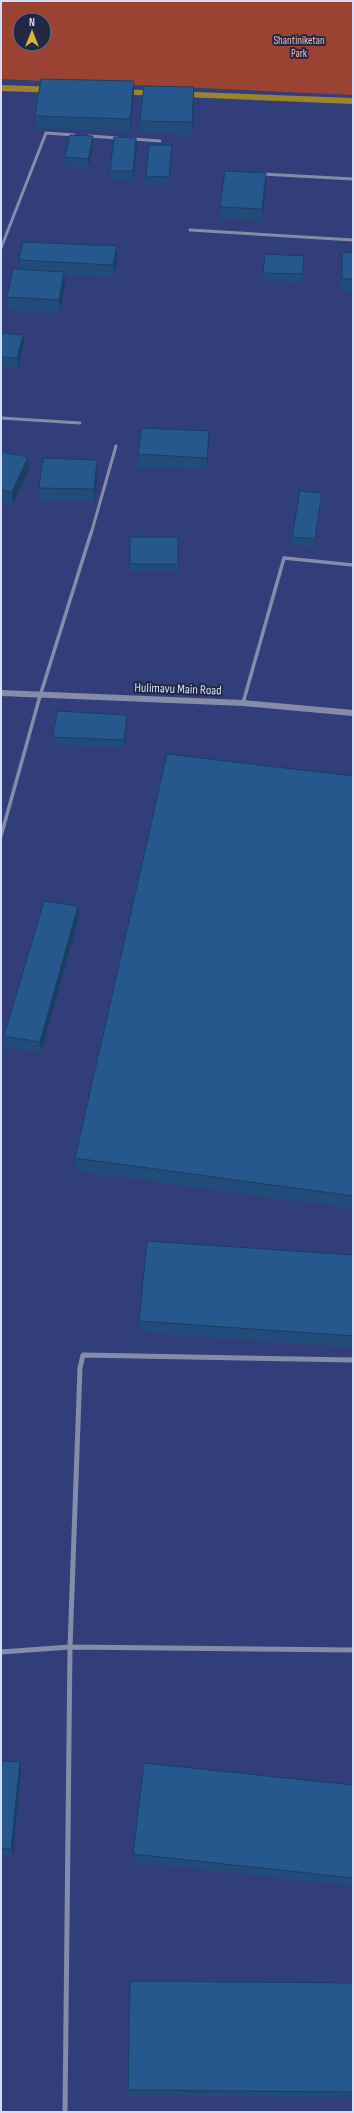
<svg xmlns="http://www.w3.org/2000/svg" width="354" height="2113" font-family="'Sofia Sans Condensed',sans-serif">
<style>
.green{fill:#9b4333;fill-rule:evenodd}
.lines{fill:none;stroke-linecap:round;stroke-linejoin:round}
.stream{fill:#9d832d;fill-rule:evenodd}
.minor-far2{stroke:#848caa;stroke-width:3}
.minor-far1{stroke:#848caa;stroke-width:3.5}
.minor{stroke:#848caa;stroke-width:5}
.tertiary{stroke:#848caa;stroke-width:6}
.wall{fill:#214c79}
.shaded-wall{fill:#1b3e63}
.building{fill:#26588d;stroke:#1b3e63}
.labels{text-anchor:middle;stroke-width:4;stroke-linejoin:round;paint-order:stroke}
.far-park-label{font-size:11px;fill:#f2bbb0;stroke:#222844}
.street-label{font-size:13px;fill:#d3dcf9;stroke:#222844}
</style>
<rect width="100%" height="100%" fill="#323e7a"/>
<path class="green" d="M1 1H353V95L1 79ZM20 20H44V44H20Z"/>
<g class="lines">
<path class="stream" d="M1 85 59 87 64 90 59 93 1 91Z
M115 89 353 98V104L112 94V90Z"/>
<path class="minor-far2" d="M89 136 118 138
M133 139 160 141
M262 174 353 179
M190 230 353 240
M1 248 46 133 74 135
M1 418 80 423
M91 534 116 446"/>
<path class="minor-far1" d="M243 703 284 558 353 565
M1 836 40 696 91 533"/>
<path class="minor" d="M1 1652 70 1647 353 1650
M65 2112 70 1647 80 1368 83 1355 353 1360"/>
<path class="tertiary" d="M1 693 243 703 353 713"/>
</g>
<path class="wall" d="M134 81V94L130 131 36 129 35 116Z
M194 87V100L192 135 140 133V121Z
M93 144 89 167 66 166 65 157Z
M137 146 133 180 110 179V171Z
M172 153 169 185 146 184V176Z
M266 186 262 221 220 219V207Z
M342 252 353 253V292L341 291 342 265Z
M304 256 302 283 263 281V273Z
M117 259 114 278 64 275 65 284 60 313 8 310 7 297 20 269 19 260Z
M1 333 24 343 18 367 1 366Z
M209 431V444L207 470 138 467V454Z
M1 452 29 470 13 504 1 502Z
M98 472 95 502 40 501 39 488Z
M321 501 314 547 291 545 292 537Z
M353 501V521H351Z
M178 537V572H130V564Z
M127 723 124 748 54 745 53 737Z
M353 776V1209L76 1171 75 1158Z
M78 906 79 918 41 1053 5 1048 4 1036Z
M353 1255V1348L139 1332V1321Z
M1 1761 21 1770 13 1857 1 1856Z
M353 1785V1886L134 1862 133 1854Z
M353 1983V2097L128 2096V2090Z"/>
<path class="shaded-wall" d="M134 81V94L130 131V119Z
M194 87V100L192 135V122Z
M93 136V144L89 167 88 159Z
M136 138 137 146 133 180V171Z
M172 145V153L169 185V177Z
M266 173V186L262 221V209Z
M117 246V259L114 278 113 265Z
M64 272 65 284 60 313 59 300Z
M23 335 24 343 18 367 17 358Z
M209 431V444L207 470V458Z
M28 457 29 470 13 504 12 492Z
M97 460 98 472 95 502 94 489Z
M322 493 321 501 314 547 315 539Z
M127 715V723L124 748V740Z
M78 906 79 918 41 1053 40 1042Z
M20 1762 21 1770 13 1857 11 1849Z"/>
<path class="building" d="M41 79 134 81 130 119 35 116Z
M144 86 194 87 192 122 140 121Z
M70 135 93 136 88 159 65 157Z
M114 137 136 138 133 171H110Z
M149 145H172L169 177 146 176Z
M225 171 266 173 262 209 220 207Z
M23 242 117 246 113 265 19 260Z
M342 252 353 253V279H342Z
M265 254 304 256 302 274 263 273Z
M13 269 64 272 59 300 7 297Z
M1 333 23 335 17 358 1 357Z
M142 428 209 431 207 458 138 454Z
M1 452 28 457 12 492 1 490Z
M43 458 97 460 94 489 39 488Z
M300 491 322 493 315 539 292 537Z
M130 537H178V564H130Z
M57 711 127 715 124 740 53 737Z
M167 754 353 776V1196L75 1158Z
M44 901 78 906 40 1042 4 1036Z
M147 1241 353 1255V1336L139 1321Z
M1 1761 20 1762 11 1849 1 1848Z
M144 1763 353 1785V1878L133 1854Z
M130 1981 353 1983V2092L128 2090Z"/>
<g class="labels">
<g class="far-park-label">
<text x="299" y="44">Shantiniketan<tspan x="299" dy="13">Park</tspan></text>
</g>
<g class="street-label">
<text transform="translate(178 688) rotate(2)" y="5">Hulimavu Main Road</text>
</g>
</g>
<rect width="354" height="2113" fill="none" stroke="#d3dcf9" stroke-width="4"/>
<g transform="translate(32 32)"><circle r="19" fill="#222844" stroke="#69708c"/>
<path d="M0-3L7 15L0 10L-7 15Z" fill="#d8b434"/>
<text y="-6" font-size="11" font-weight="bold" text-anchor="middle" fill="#d3dcf9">N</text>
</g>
</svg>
